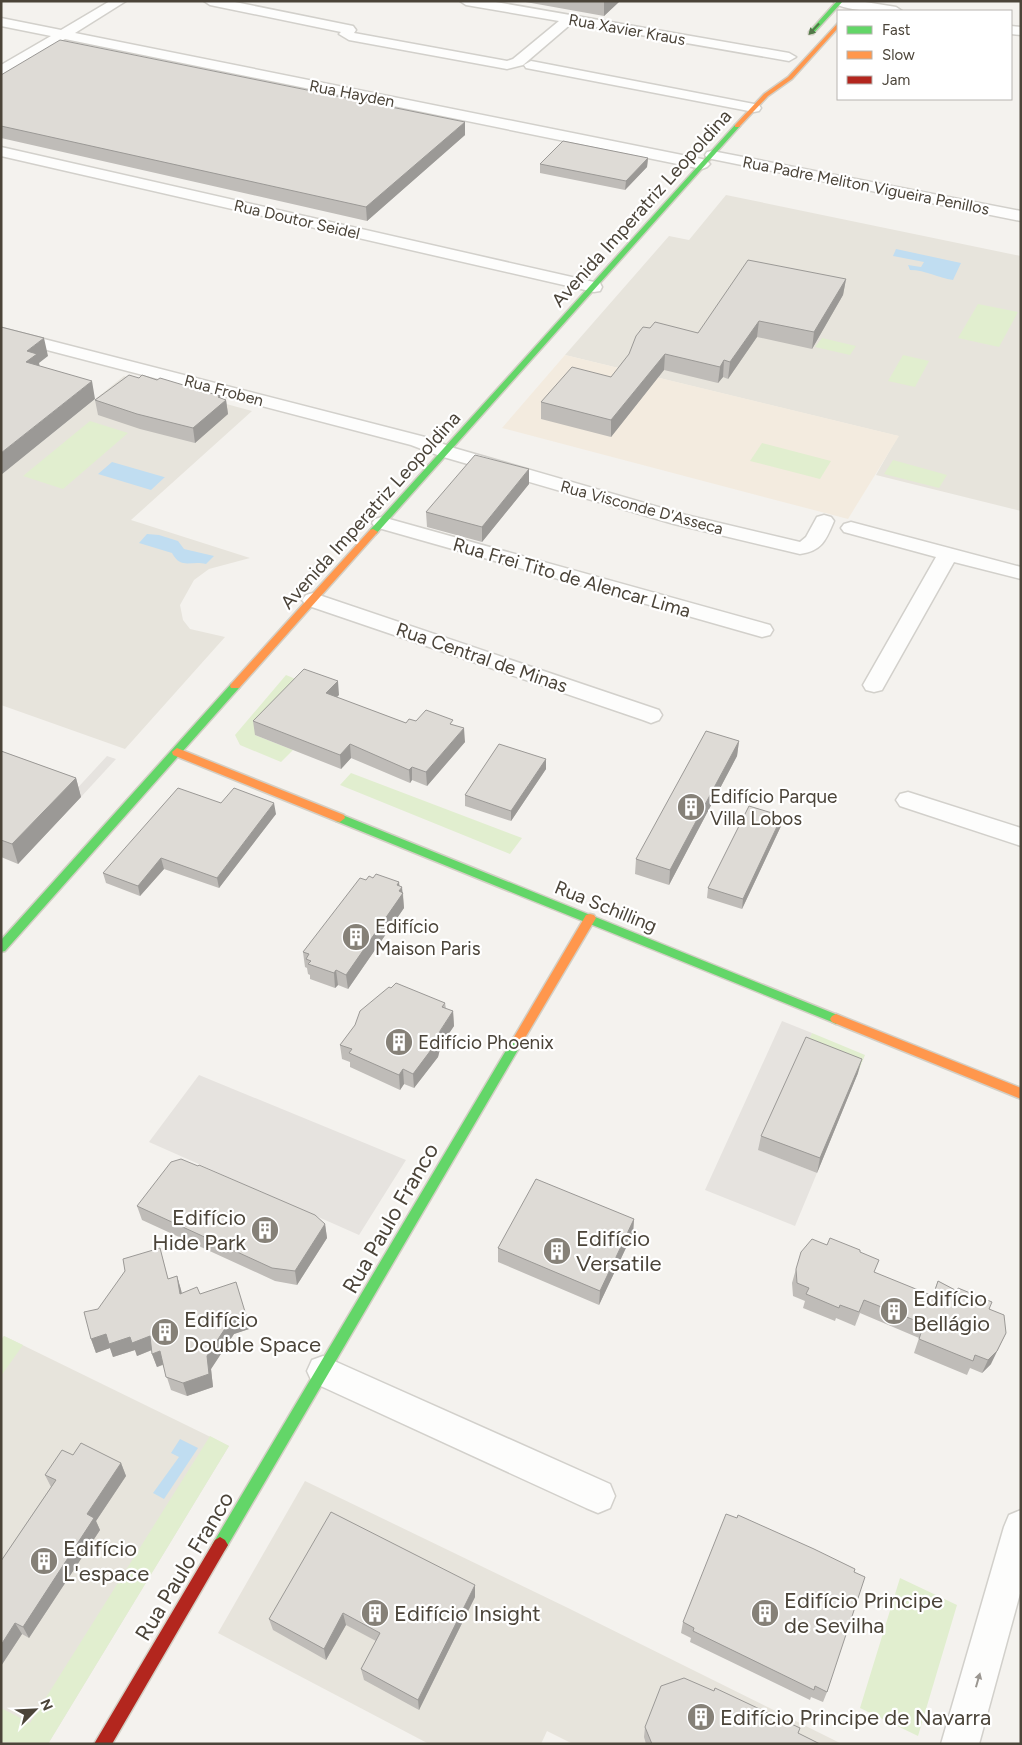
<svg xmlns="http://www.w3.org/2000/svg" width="1022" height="1745" font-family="Figtree,sans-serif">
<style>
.residential{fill:#e7e4dc}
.commercial{fill:#f3ebdf}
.green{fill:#e1eecf}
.parking{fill:#e6e3df}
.water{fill:#c0ddf1}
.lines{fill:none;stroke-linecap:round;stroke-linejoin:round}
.street-casing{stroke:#d2d0cb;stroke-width:3}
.fast-casing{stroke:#d3cfc5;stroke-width:3}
.slow-casing{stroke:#d3cfc5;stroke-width:3}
.jam-casing{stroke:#d3cfc5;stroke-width:3}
.street{fill:#fdfdfc;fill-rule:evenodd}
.fast{fill:#63d668;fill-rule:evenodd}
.slow{fill:#ff974d;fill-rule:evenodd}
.jam{fill:#b3261e;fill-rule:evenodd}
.wall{fill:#bfbcb8}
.shaded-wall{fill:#9b9996}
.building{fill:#dedbd6;stroke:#9b9996}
.oneway{fill:#537749}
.oneway2{fill:#9b9791}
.labels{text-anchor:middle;stroke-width:4.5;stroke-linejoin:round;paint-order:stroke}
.far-street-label{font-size:16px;fill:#4b4439;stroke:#fff}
.street-label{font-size:19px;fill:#4b4439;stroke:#fff}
.poi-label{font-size:19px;fill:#4b4439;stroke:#fff;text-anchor:start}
.near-poi-label{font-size:22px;fill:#4b4439;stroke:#fff;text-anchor:start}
.near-street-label{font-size:22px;fill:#4b4439;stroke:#fff}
</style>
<rect width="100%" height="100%" fill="#f4f2ee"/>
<path class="residential" d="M726 195 1021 256V511L876 475 898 436 565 355 669 236 689 240Z
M124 376 252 411 131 520 250 558 209 569 194 580 180 605 183 620 190 629 225 637 125 749 1 705V475Z
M4 1336 229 1446 48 1744 1 1743V1340Z
M305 1481 568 1608 842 1744H573L547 1731 541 1744H429L218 1633Z"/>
<path class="commercial" d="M565 355 899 436 848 519 502 428Z"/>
<path class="green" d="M978 304 1018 312 999 347 958 338Z
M822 338 856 346 850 355 815 347Z
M903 355 929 361 915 387 888 381Z
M90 421 128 433 63 489 23 476Z
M762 443 831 461 820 479 750 461Z
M893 460 947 475 939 488 884 474Z
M286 675 298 680 255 735 293 750 281 762 240 745 235 735Z
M351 773 522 838 510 854 340 785Z
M812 1033 865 1055 858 1072 802 1052Z
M4 1336 23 1345 1 1376V1340Z
M210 1436 229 1446 48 1744 1 1742V1708L30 1723Z
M900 1578 957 1605 918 1736 860 1708Z"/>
<path class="parking" d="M107 756 116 759 81 797 72 794Z
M782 1021 812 1033 759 1150 817 1173 795 1226 705 1190Z
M199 1075 406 1160 359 1235 149 1142Z"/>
<path class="water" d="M896 249 961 263 953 280C938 278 926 270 910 270L908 265 921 267 924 262 893 256Z
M112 462 164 477H165L151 490 98 474Z
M147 534 159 535 178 541 184 549 214 556 206 564C191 560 181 570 172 553L139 543Z
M180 1439 198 1448 164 1499 153 1493 179 1457 171 1453Z"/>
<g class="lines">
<defs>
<path id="street" d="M110 1H126L75 33 702 159 707 161 710 164 707 167 702 169 65 39 1 75V65L51 36 1 26V18L61 30Z
M204 1H230L353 26 356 30 354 33 507 61 513 59 559 21 466 5 460 1H490L789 53 796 57 789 61 572 23 523 65 507 69 349 40 339 34 341 32 210 5Z
M859 1 896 7 902 11C888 12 843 12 834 2Z
M1011 26 1021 27V35L1011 34Z
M531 61 754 104 759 105 761 108 759 111 754 112 526 68 524 65Z
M1 147 594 282 600 283 602 287 600 291 594 292 1 156Z
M712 151 1021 211V221L707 158 705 155 707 152Z
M1 328 425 437 454 448 686 515 800 542 806 537 817 517 824 515 831 517 834 521C826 540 822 551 800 554L674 524 440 456 411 445 1 338Z
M382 517 770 625 773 630 770 635 762 637 375 527 372 523 375 519Z
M851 522 1021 567V579L954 562 882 690 874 692 866 690 863 685 936 557 844 532 841 528 844 524Z
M313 593 659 710 662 715 659 720 651 723 643 720 306 605 302 600 306 595Z
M908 792 1021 828V846L900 806 896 800 900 794Z
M323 1356 610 1484 615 1496 610 1508 598 1513 586 1508 312 1382 307 1371 312 1360Z
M1021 1510V1590L979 1744H941L1004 1527 1009 1515Z"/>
<path id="fast" d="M837 1H843L813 34H809V32Z
M735 125 740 126 376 534H370V530Z
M235 683 239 684 240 686 239 688 5 951 1 952V940L231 684Z
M340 814 840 1016 842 1019 840 1022 836 1024 832 1022 336 821 335 818Z
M518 1035 522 1037 524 1040 522 1043 225 1550 220 1553 215 1550 212 1545 215 1540 514 1037Z"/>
<path id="slow" d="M838 23V28L792 79 768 96 739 127H735V125L764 94 788 77Z
M373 529 378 532 376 534 239 688H231L230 686 231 684 370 530Z
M177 748 344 815 345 818 340 822 336 821 173 755 172 752Z
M590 914 594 915 596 918 522 1043 518 1045 514 1043 512 1040 514 1037 586 915Z
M836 1014 1021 1088V1099L832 1022 830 1019 832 1016Z"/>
<path id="jam" d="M220 1537 225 1540 228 1545 225 1550 112 1744H94L215 1540Z"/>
</defs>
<use href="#street" class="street-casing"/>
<use href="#fast" class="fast-casing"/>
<use href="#slow" class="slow-casing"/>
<use href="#jam" class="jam-casing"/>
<use href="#street" class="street"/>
<use href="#fast" class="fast"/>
<use href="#slow" class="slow"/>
<use href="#jam" class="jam"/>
</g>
<path class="wall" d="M520 1H620L604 16Z
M1 75 465 135 367 221 1 138Z
M648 158 647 167 625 190 540 173V164Z
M846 279 843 295 812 349 757 337 728 379 723 377 718 383 664 370 611 437 541 419V402L611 377 650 328 698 333Z
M139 378 157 380 220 396V398L226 400 228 414 195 443 140 429 98 415 95 400Z
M529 469V484L482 542 427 527 426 512Z
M339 695 336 697 406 723 416 721 453 725 465 742 427 786 412 780 410 783 351 758 341 769 255 735 253 721Z
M739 741 737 756 669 885 635 874 636 859Z
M1 751 76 778 81 797 18 864 1 857Z
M546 759V769L511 821 465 806V795Z
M221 803 276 814 219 888 164 869 140 896 106 883 103 873Z
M781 826 742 909 707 898 708 888Z
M373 878 399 882V886L403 893 404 908 348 989 338 985 335 988 310 979V975L308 974 307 968 305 967 303 952 366 880Z
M445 1003 446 1009 453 1011 454 1026 441 1045 438 1057 414 1088 404 1084 400 1090 350 1067V1062L342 1059 340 1045Z
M858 1073 817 1173 758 1150 761 1136Z
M137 1206 325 1224 327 1238 297 1285 275 1281 142 1220Z
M634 1219 633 1233 599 1305 498 1262V1248Z
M160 1248 168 1279 177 1276 182 1293 200 1294 249 1329 234 1334 211 1369 213 1387 187 1396 171 1390 163 1365 157 1367 152 1354V1350L137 1356 135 1350 113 1357 110 1348 96 1353 91 1339 98 1309Z
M860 1252 875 1273 932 1296 938 1281 989 1309 991 1364 982 1373 970 1368 967 1375 914 1353 919 1338 860 1313 855 1326 836 1318 835 1321 803 1308 805 1301 793 1296 792 1283 796 1269Z
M73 1455 121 1463 126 1476 96 1521 100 1530 29 1638 22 1634 1 1666V1561L51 1487 45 1475Z
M854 1572 827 1692 823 1702 811 1697 810 1700 690 1642 691 1638 681 1633 683 1622Z
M475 1585V1597L419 1710 364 1680 361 1669 376 1641 346 1625 326 1660 273 1630 269 1619Z
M645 1727 798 1733 820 1744H646L644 1737Z"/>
<path class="shaded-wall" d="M604 1H620L604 16Z
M465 122V135L367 221 366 207Z
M648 158 647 167 625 190 626 181Z
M846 279 843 295 812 349 814 332Z
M759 321 757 337 728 379 730 362Z
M44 338 48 356 39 363 41 372 26 362 27 351Z
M665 354 664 370 611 437V420Z
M724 360 723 377 718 383 720 367Z
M92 381 95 399 1 475V453Z
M220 396 221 404 226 400 228 414 195 443 193 428Z
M529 469V484L482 542V527Z
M338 681 339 695 327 707 326 693Z
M464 728 465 742 427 786 426 772Z
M739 741 737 756 669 885 670 870Z
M350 744 351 758 341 769 340 755Z
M546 759V769L511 821V811Z
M412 767V780L410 783 409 770Z
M76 778 81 797 18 864 12 844Z
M274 803 276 814 219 888 217 878Z
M782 816 781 826 742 909 743 899Z
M161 858 164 869 140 896 138 886Z
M399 882 400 890 402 887 404 908 348 989 346 975Z
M336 970 338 985 335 988 334 973Z
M453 1011 454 1026 441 1045 438 1057 414 1088 413 1074Z
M862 1059 858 1073 817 1173 820 1158Z
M403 1069 404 1084 400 1090 399 1075Z
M634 1219 633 1233 599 1305 600 1291Z
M325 1224 327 1238 297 1285 295 1271Z
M177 1276 181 1290 184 1308 180 1294Z
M246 1315 249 1329 234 1334 211 1369 213 1387 187 1396 183 1383 230 1321Z
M1006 1333 991 1364 982 1373 988 1360Z
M106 1334 130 1337 150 1336 154 1349 137 1356 135 1350 113 1357 110 1348 96 1353 91 1339Z
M160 1351 164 1364 157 1367 152 1354Z
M121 1463 126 1476 96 1521 100 1530 29 1638 23 1627 87 1514Z
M475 1585V1597L419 1710 418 1700Z
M343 1613 346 1625 326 1660 324 1649Z
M15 1623 22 1634 1 1666V1645Z"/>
<path class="building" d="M60 40 465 122 366 207 1 126V75Z
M563 141 648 158 626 181 540 164Z
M748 260 846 279 814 332 759 321 730 362 724 360 720 367 665 354 611 420 541 402 572 367 611 377 629 354 636 336 643 327 650 328 655 322 698 333Z
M1 327 44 338 27 351 37 354 26 362 92 381 1 453Z
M129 375 139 378 142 375 157 380 160 378 220 396 218 397 226 400 193 428 137 414 95 400Z
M475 455 529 469 482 527 426 512Z
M304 669 338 681 326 693 406 723 409 719 416 721 426 710 453 720 450 724 464 728 426 772 412 767 409 770 350 744 340 755 253 721Z
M706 731 739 741 670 870 636 859Z
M499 744 546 759 511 811 465 795Z
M1 751 76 778 12 844 1 840Z
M178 788 221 803 234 788 274 803 217 878 161 858 138 886 103 873Z
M749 806 782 816 743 899 708 888Z
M376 874 399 882 397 885 402 887 399 891 403 893 346 975 336 970 334 973 308 964 311 961 306 959 309 954 303 952 360 878 366 880 369 876 373 878Z
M396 983 445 1003 442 1007 453 1011 440 1031 437 1042 413 1074 403 1069 399 1075 349 1053 352 1049 340 1045 355 1025 360 1011 389 987 391 988Z
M806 1037 862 1059 820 1158 761 1136Z
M181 1159 198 1166 199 1165 315 1215 325 1224 295 1271 272 1268 137 1206 171 1162Z
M536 1179 634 1219 600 1291 498 1248Z
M830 1238 860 1250V1252L879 1260 874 1272 933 1296 938 1281 957 1291 958 1288 992 1302 989 1309 1004 1315 1006 1333 997 1351 988 1360 975 1355 973 1361 919 1339 924 1324 864 1300 859 1312 840 1305 839 1308 806 1294 809 1288 797 1283 796 1269 801 1252 812 1239 827 1245Z
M160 1248 168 1279 177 1276 180 1294 197 1287 200 1294 236 1282 246 1315 230 1321 207 1356 209 1374 183 1383 166 1377 160 1351 152 1354 150 1336 132 1343 130 1337 109 1344 106 1334 91 1339 84 1312 98 1309 125 1271 123 1259Z
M81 1443 121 1463 87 1514 94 1518 23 1627 15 1623 1 1645V1561L56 1480 45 1475 62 1450 73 1455Z
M331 1512 475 1585 418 1700 361 1669 380 1633 343 1613 324 1649 269 1619Z
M726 1514 737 1518 738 1515 814 1549 855 1569 854 1572 865 1577 827 1692 815 1686 814 1690 693 1631 694 1628 683 1622Z
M684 1678 714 1691 715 1688 800 1728 798 1733 820 1744H652L645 1727 661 1686Z"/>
<defs><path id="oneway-solid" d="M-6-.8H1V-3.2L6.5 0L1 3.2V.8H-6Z" transform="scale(1.25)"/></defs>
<use class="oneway" href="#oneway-solid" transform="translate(814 29) rotate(133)"/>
<use class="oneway2" href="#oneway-solid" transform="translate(978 1680) rotate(-74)"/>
<defs>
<symbol id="building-disc" viewBox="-11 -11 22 22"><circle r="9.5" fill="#868178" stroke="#fff"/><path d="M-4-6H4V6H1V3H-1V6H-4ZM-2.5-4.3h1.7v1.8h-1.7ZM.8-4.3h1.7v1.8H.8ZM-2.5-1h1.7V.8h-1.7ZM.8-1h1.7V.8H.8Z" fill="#fff"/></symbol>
</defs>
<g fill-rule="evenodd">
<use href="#building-disc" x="675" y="791" width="32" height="32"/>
<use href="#building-disc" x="340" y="921" width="32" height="32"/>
<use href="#building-disc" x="383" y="1026" width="32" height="32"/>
<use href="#building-disc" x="249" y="1214" width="32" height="32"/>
<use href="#building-disc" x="541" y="1235" width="32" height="32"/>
<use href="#building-disc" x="878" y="1295" width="32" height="32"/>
<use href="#building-disc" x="149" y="1316" width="32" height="32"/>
<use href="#building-disc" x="28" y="1545" width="32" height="32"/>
<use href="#building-disc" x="359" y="1597" width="32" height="32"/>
<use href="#building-disc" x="749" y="1597" width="32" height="32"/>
<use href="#building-disc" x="685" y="1701" width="32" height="32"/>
</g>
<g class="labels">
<g class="far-street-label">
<text transform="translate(627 29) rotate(10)" y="6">Rua Xavier Kraus</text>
<text transform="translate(352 93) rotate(11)" y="6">Rua Hayden</text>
<text transform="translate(866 185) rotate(11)" y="6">Rua Padre Meliton Vigueira Penillos</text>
<text transform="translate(297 219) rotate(13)" y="6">Rua Doutor Seidel</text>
<text transform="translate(224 390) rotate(15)" y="6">Rua Froben</text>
<text transform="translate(642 507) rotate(15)" y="6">Rua Visconde D'Asseca</text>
</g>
<g class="street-label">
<text transform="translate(641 208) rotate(-48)" y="7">Avenida Imperatriz Leopoldina</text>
<text transform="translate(370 510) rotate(-48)" y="7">Avenida Imperatriz Leopoldina</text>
<text transform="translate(572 577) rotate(16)" y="7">Rua Frei Tito de Alencar Lima</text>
<text transform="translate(482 657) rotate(19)" y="7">Rua Central de Minas</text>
<text transform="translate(606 906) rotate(22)" y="7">Rua Schilling</text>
</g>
<g class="poi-label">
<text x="710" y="803">Edifício Parque<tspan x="710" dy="22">Villa Lobos</tspan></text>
<text x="375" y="933">Edifício<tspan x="375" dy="22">Maison Paris</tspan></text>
<text x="418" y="1049">Edifício Phoenix</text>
</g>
<g class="near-poi-label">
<text x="246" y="1225" text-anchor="end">Edifício<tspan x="246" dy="25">Hide Park</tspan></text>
<text x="576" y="1246">Edifício<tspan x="576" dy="25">Versatile</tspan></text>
<text x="913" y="1306">Edifício<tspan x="913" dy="25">Bellágio</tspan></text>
<text x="184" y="1327">Edifício<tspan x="184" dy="25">Double Space</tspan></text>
<text x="63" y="1556">Edifício<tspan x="63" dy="25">L'espace</tspan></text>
<text x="784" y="1608">Edifício Principe<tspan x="784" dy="25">de Sevilha</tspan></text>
<text x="394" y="1621">Edifício Insight</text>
<text x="720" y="1725">Edifício Principe de Navarra</text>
</g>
<g class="near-street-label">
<text transform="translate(390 1218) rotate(-60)" y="8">Rua Paulo Franco</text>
<text transform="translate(184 1566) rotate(-59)" y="8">Rua Paulo Franco</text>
</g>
</g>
<rect width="1022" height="1745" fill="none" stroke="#4b4439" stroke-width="5"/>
<rect x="837" y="10" width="175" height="90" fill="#ffffff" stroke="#b7b4b0"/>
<rect x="847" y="26" width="25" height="8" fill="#63d668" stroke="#b7b4b0"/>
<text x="882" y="35" font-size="15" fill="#4b4439">Fast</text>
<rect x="847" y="51" width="25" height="8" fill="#ff974d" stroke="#b7b4b0"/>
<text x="882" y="60" font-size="15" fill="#4b4439">Slow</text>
<rect x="847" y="76" width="25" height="8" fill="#b3261e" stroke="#b7b4b0"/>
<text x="882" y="85" font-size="15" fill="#4b4439">Jam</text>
<g transform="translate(35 1710) rotate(66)" stroke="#ffffff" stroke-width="4" paint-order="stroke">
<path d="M0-4L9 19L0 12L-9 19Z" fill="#4b4439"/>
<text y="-8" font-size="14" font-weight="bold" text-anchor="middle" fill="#4b4439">N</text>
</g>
</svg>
